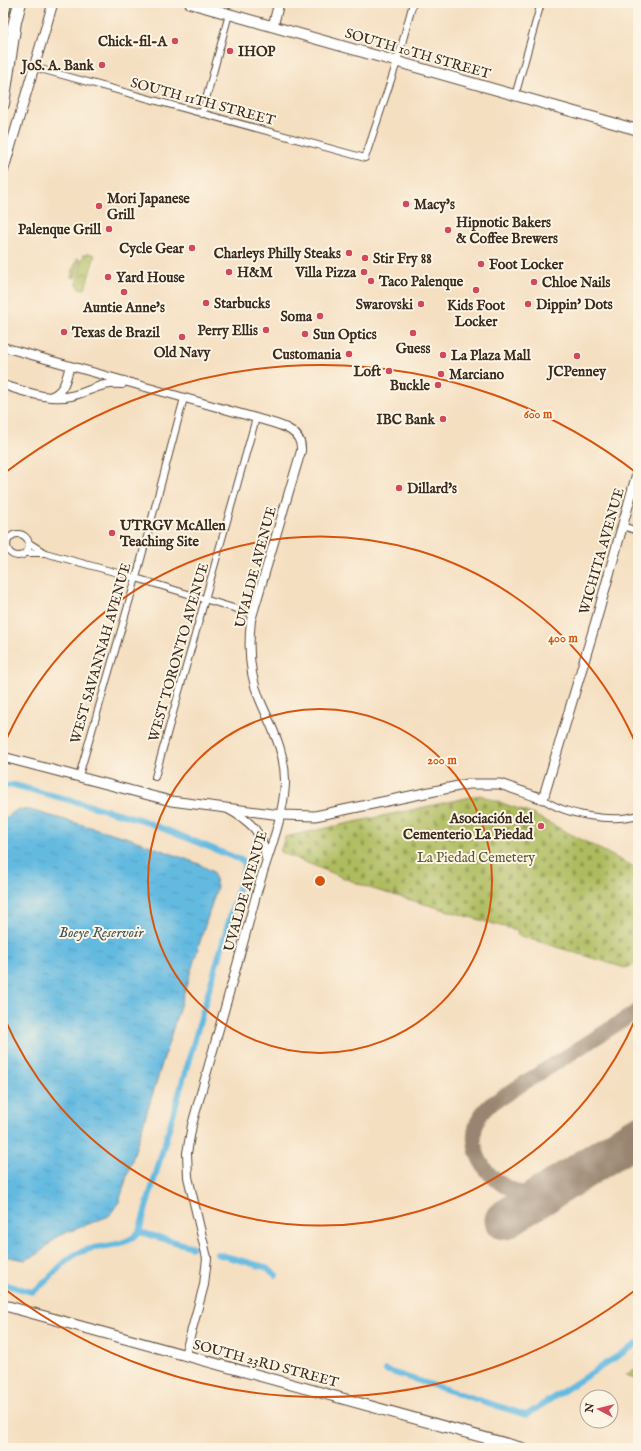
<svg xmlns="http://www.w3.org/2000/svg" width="641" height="1451" font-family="'IM FELL English',serif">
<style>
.cemetery{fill:url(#cemetery-stones);stroke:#74733e}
.park{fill:url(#park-crowns);stroke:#74733e}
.garden{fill:url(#garden-furrows);stroke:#74733e}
.water{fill:url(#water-ripples);stroke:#507280}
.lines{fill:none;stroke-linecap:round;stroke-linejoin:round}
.canal{stroke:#64bae1;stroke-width:6}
.taxiway{stroke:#988470;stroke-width:15}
.runway{stroke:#988470;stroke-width:39}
.minor-casing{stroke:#574536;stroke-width:8}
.tertiary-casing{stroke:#574536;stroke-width:10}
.secondary-casing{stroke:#574536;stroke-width:11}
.primary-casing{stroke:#574536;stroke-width:12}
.motorway-casing{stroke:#574536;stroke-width:14}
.minor{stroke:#fff;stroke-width:6}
.tertiary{stroke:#fff;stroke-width:8}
.secondary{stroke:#fff;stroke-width:9}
.primary{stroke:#fff;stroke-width:10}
.motorway{stroke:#fff;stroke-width:12}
.ring{fill:none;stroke:#d7540e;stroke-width:2}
.poi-dot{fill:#d1495b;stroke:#fcf5e5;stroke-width:1.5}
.labels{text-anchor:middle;stroke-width:4;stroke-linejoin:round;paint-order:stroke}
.poi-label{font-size:14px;font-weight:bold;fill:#3b2a1e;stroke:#fcf5e5;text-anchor:start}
.street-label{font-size:14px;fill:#3b2a1e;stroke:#fcf5e5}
.park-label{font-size:14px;fill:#5e5631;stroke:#fcf5e5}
.water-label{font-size:15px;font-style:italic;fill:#475558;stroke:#fcf5e5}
.centre{fill:#d7540e;stroke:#fcf5e5;stroke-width:2}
.ring-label{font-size:12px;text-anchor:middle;font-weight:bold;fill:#d7540e;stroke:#fcf5e5;stroke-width:4;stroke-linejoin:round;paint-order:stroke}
</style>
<defs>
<pattern id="cemetery-stones" width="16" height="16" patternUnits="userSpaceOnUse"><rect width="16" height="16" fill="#aebc5e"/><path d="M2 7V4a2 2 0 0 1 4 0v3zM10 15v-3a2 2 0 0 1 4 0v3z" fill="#8f994d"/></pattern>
<pattern id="park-crowns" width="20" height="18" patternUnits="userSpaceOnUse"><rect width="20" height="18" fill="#aebc5e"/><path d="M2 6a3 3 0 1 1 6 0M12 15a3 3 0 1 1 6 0" fill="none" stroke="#8f994d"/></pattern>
<pattern id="garden-furrows" width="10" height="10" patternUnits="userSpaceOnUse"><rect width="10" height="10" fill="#aebc5e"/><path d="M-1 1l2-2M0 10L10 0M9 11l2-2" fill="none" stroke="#8f994d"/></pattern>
<pattern id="water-ripples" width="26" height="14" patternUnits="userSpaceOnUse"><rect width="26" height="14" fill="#64bae1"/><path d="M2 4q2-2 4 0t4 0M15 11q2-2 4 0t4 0" fill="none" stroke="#5497b6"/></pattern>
</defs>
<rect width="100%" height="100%" fill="#fcf5e5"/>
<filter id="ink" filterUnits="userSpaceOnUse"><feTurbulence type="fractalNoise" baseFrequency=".025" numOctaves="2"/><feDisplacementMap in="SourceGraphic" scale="8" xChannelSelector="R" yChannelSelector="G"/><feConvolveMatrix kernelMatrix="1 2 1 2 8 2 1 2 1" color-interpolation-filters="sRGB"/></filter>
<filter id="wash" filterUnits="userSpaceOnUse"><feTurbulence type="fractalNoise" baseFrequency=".012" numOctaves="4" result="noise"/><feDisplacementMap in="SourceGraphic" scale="16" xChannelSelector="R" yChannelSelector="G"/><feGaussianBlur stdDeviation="0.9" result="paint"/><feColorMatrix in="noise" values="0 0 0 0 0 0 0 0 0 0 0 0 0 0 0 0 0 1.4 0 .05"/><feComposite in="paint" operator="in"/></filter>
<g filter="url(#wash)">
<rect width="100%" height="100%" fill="#f5dfc1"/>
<path class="cemetery" d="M480 795 532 814 638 869V964L625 968 517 935 518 931 369 888 280 852 285 837Z"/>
<path class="park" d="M88 253 95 255 85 289 78 288 79 285 76 284 84 254 87 255Z
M638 1367V1379L626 1375Z"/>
<path class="garden" d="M77 258 81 259 75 278 71 277Z"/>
<path class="water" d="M18 809 30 810 129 838 199 864 213 872 217 887 119 1202 109 1216 58 1236 38 1254 25 1260 3 1256V820Z"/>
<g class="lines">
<path class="canal" d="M3 788 5 786 14 785 139 819 246 862 139 1232C124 1250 95 1243 76 1254 59 1263 49 1283 32 1292L3 1284
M139 1232 193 1247
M217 1254 265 1267 276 1275
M385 1370 526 1415 638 1343"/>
<path class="taxiway" d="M536 1199C524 1194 510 1190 500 1183 473 1163 463 1127 491 1104L638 1011"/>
<path class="runway" d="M504 1220 638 1135"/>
</g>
</g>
<g filter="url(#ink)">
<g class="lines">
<defs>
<path id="minor" d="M33 67 365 158 397 62 413 3
M515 96 541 3
M202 114 229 14
M622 526 638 531
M7 545a11 11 0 1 1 22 0a11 11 0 1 1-22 0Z
M29 543 45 553 136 578 253 614
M25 553H45
M79 776 136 578 184 398
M155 777 256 418
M543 799C565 815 612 823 638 815"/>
<path id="tertiary" d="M3 347 256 418C274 424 303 427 301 451L251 620C248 647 249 675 260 700 272 728 286 753 285 784 283 821 267 856 257 892 236 970 214 1048 192 1125L187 1153 188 1177 207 1258 204 1285 185 1355
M3 385C24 391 48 401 71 396 90 392 100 382 122 384
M52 396C65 391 66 378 70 366
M228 809C250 821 263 832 266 858"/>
<path id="secondary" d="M273 26 279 3
M3 172 53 3
M3 757 171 801 281 815 315 816 468 784H500L543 799 596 621 638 470"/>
<path id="primary" d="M190 3 638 130
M3 1305 522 1448"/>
<path id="motorway" d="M3 12 5 3
M13 29 20 3
M3 104 15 22"/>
</defs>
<use href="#minor" class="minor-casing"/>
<use href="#tertiary" class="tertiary-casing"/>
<use href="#secondary" class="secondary-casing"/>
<use href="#primary" class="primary-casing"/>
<use href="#motorway" class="motorway-casing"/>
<use href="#minor" class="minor"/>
<use href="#tertiary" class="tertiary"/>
<use href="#secondary" class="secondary"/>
<use href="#primary" class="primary"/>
<use href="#motorway" class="motorway"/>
</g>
</g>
<g class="ring">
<circle cx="320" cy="881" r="172"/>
<path d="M638 1013A344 344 0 0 1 3 1015M3 747A344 344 0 0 1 638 749"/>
<path d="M638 1288A516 516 0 0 1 6 1290M6 472A516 516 0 0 1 638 474"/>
</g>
<g class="poi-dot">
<circle cx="175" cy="41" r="4"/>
<circle cx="230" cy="51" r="4"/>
<circle cx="102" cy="65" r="4"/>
<circle cx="406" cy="204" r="4"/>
<circle cx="99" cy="206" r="4"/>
<circle cx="109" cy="229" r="4"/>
<circle cx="448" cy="230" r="4"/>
<circle cx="192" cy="248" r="4"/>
<circle cx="349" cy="253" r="4"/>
<circle cx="365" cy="258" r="4"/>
<circle cx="481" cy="264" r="4"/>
<circle cx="229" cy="272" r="4"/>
<circle cx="364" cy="272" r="4"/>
<circle cx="108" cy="277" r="4"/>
<circle cx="371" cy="281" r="4"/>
<circle cx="534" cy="282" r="4"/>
<circle cx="476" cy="290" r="4"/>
<circle cx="124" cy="292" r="4"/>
<circle cx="206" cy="303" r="4"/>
<circle cx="421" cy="304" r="4"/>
<circle cx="528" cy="304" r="4"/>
<circle cx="320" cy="316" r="4"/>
<circle cx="266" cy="330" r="4"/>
<circle cx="64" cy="332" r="4"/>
<circle cx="413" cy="333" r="4"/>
<circle cx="305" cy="334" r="4"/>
<circle cx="182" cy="337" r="4"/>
<circle cx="349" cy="354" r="4"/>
<circle cx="443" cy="355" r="4"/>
<circle cx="577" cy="356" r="4"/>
<circle cx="389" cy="371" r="4"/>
<circle cx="441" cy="374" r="4"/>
<circle cx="438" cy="385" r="4"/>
<circle cx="443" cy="419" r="4"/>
<circle cx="399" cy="488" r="4"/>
<circle cx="112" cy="533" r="4"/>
<circle cx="541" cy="826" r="4"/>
</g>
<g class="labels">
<g class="poi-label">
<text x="167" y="46" text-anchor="end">Chick-fil-A</text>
<text x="238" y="56">IHOP</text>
<text x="94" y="70" text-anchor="end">JoS. A. Bank</text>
<text x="107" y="203">Mori Japanese<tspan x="107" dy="16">Grill</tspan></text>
<text x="414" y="209">Macy's</text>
<text x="456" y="227">Hipnotic Bakers<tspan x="456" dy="16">&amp; Coffee Brewers</tspan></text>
<text x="101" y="234" text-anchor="end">Palenque Grill</text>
<text x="184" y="253" text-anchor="end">Cycle Gear</text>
<text x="341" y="258" text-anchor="end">Charleys Philly Steaks</text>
<text x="373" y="263">Stir Fry 88</text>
<text x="489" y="269">Foot Locker</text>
<text x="237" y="277">H&amp;M</text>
<text x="356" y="277" text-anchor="end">Villa Pizza</text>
<text x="116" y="282">Yard House</text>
<text x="379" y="286">Taco Palenque</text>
<text x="542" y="287">Chloe Nails</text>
<text x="214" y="308">Starbucks</text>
<text x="413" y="309" text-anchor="end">Swarovski</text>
<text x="536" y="309">Dippin' Dots</text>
<text x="476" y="310" text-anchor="middle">Kids Foot<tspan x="476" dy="16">Locker</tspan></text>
<text x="124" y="312" text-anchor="middle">Auntie Anne's</text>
<text x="312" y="321" text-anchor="end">Soma</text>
<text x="258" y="335" text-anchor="end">Perry Ellis</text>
<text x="72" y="337">Texas de Brazil</text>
<text x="313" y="339">Sun Optics</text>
<text x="413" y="353" text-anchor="middle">Guess</text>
<text x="182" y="357" text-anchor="middle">Old Navy</text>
<text x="341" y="359" text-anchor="end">Customania</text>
<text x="451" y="360">La Plaza Mall</text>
<text x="381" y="376" text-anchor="end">Loft</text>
<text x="577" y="376" text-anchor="middle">JCPenney</text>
<text x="449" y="379">Marciano</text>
<text x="430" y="390" text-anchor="end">Buckle</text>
<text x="435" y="424" text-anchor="end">IBC Bank</text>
<text x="407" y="493">Dillard's</text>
<text x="120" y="530">UTRGV McAllen<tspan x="120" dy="16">Teaching Site</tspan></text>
<text x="533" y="823" text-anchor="end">Asociación del<tspan x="533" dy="16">Cementerio La Piedad</tspan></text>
</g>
<g class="street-label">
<text transform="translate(418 53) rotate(16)" y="5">SOUTH 10TH STREET</text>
<text transform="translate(203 101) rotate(15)" y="5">SOUTH 11TH STREET</text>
<text transform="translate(601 551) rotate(-74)" y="5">WICHITA AVENUE</text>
<text transform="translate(255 567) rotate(-75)" y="5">UVALDE AVENUE</text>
<text transform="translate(178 652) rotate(-74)" y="5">WEST TORONTO AVENUE</text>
<text transform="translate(100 653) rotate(-74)" y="5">WEST SAVANNAH AVENUE</text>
<text transform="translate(245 891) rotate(-74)" y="5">UVALDE AVENUE</text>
<text transform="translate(266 1363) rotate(15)" y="5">SOUTH 23RD STREET</text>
</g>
<g class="park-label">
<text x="476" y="862">La Piedad Cemetery</text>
</g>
<g class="water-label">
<text x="101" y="937">Boeye Reservoir</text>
</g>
</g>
<circle cx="320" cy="881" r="6" class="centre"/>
<g class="ring-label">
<text x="538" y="418">600 m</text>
<text x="563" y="642">400 m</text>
<text x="442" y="764">200 m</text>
</g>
<rect width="641" height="1451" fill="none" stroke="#fcf5e5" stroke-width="16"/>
<g transform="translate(599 1409) rotate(277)"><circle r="19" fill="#fcf5e5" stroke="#afa495"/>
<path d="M0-3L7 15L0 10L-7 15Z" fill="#d1495b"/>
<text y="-6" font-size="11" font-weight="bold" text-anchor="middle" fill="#3b2a1e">N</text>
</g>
</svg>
